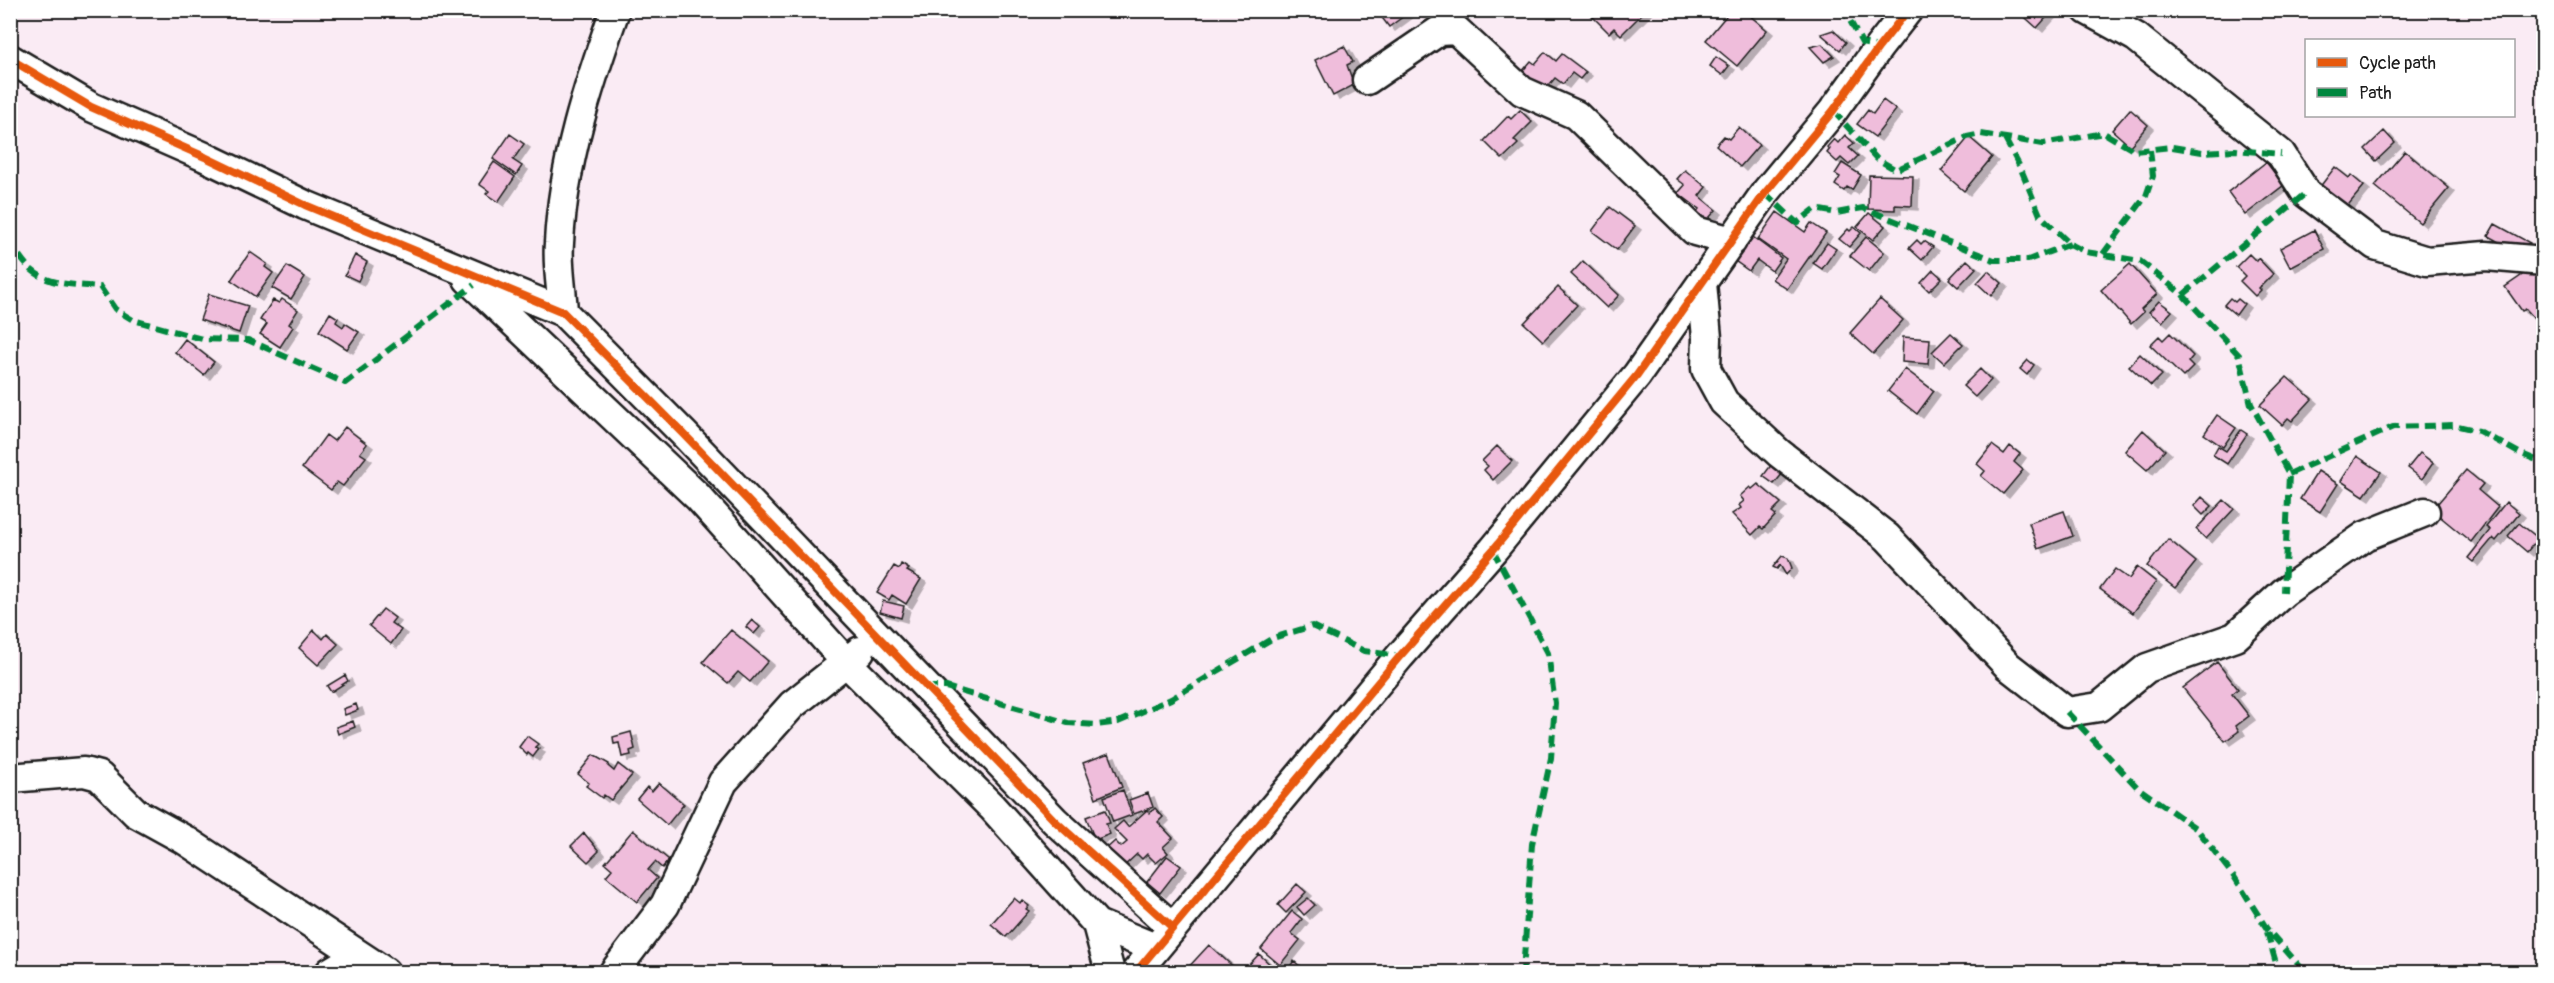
<svg xmlns="http://www.w3.org/2000/svg" width="2554" height="983" font-family="Pangolin,sans-serif">
<style>
.building{fill:#efbddb;stroke:#1c1c1c;stroke-width:1.5;filter:url(#shadow)}
.lines{fill:none;stroke-linecap:round;stroke-linejoin:round}
.minor-casing{stroke:#1c1c1c;stroke-width:33}
.minor{stroke:#fff;stroke-width:28}
.quiet{stroke:#00873e;stroke-width:6;stroke-dasharray:12 6;stroke-linecap:butt}
.cycleway-casing{stroke:#fff;stroke-width:11}
.cycleway{stroke:#e8590c;stroke-width:8}
</style>
<defs>
<filter id="shadow"><feDropShadow dx="6" dy="4" stdDeviation="0" flood-color="#0004"/></filter>
</defs>
<rect width="100%" height="100%" fill="#faebf4"/>
<filter id="ink" filterUnits="userSpaceOnUse"><feTurbulence type="fractalNoise" baseFrequency=".0167" numOctaves="2"/><feDisplacementMap in="SourceGraphic" scale="12" xChannelSelector="R" yChannelSelector="G"/><feConvolveMatrix kernelMatrix="1 2 1 2 8 2 1 2 1" color-interpolation-filters="sRGB"/></filter>
<g filter="url(#ink)">
<path class="building" d="M1387 10H1412L1389 27 1380 15Z
M1646 10 1621 35 1614 28 1609 33 1587 11Z
M1731 10H1743L1767 30 1737 66 1706 40Z
M2017 10H2053L2037 28Z
M1833 30 1846 42 1840 50 1821 34Z
M1822 44 1834 56 1824 62 1810 47Z
M1344 46 1353 62 1347 65 1354 85 1333 96 1315 60Z
M1545 52 1556 61 1562 54 1586 72 1580 79 1572 73 1563 84 1555 78 1539 97 1516 79 1531 61 1535 64Z
M1716 57 1729 66 1722 75 1710 66Z
M1883 100 1896 110 1875 137 1857 124 1868 110 1873 114Z
M2130 109 2148 125 2130 146 2112 130Z
M1520 110 1532 122 1514 140 1518 144 1502 159 1484 141 1508 116 1511 119Z
M1739 127 1759 145 1740 167 1716 145 1724 136 1729 139Z
M2384 131 2395 143 2376 161 2365 149Z
M510 134 524 144 513 160 522 166 516 175 493 159Z
M1845 135 1854 143 1849 148 1858 156 1849 165 1841 158 1837 162 1827 153 1830 149 1827 147 1834 139 1838 143Z
M1969 137 1992 157 1964 191 1941 171Z
M2405 151 2449 188 2420 223 2375 186Z
M494 162 515 177 498 202 486 194 489 191 479 184Z
M2266 162 2284 185 2245 215 2228 192Z
M1842 163 1861 175 1852 190 1847 187 1844 191 1835 185 1840 177 1835 174Z
M2335 167 2349 178 2351 175 2364 186 2339 216 2316 192Z
M1685 170 1706 187 1699 196 1716 210 1708 219 1715 224 1693 217 1699 209 1678 193 1685 185 1677 179Z
M1869 175 1913 176 1912 206 1895 205V210L1868 209Z
M1610 207 1635 226 1617 250 1592 231Z
M1777 212 1805 232 1811 223 1826 233 1787 289 1772 279 1786 259 1758 239Z
M1869 213 1885 226 1873 240 1857 227Z
M2495 224 2530 243 2523 255 2488 236Z
M1854 227 1861 233 1849 247 1839 239 1848 229 1850 231Z
M2314 230 2324 249 2290 267 2280 248Z
M1746 232 1781 258 1772 271 1757 260 1749 271 1728 256Z
M1866 237 1884 252 1869 271 1850 256Z
M1917 240 1921 244 1924 241 1933 247 1922 260 1909 248Z
M1827 243 1836 249 1822 269 1813 263Z
M250 252 267 264 265 267 273 273 256 297 231 280Z
M2249 254 2256 261 2258 258 2273 274 2259 288 2261 290 2255 296 2240 281 2245 276 2236 267Z
M355 255 367 262 358 281 345 275Z
M1967 260 1976 268 1958 287 1949 279Z
M1583 261 1619 295 1607 308 1571 274Z
M2130 264 2157 294 2141 309 2144 312 2131 324 2101 290Z
M2537 265 2544 275V310L2534 318 2526 309 2522 311 2505 287Z
M287 266 305 277 291 299 272 288Z
M1933 270 1942 278 1929 291 1921 283Z
M1988 271 2002 283 1991 296 1977 283Z
M1558 287 1577 305 1543 341 1524 323Z
M209 294 248 306 239 333 200 320Z
M2230 298 2235 302 2238 299 2244 304 2236 315 2224 305Z
M282 299 298 310 289 324 293 327 280 347 260 334 267 324 260 320 273 300 279 303Z
M1880 299 1903 320 1873 354 1850 333Z
M2159 301 2172 311 2162 322 2149 312Z
M330 313 338 318 336 322 343 327 345 323 359 332 347 349 319 331Z
M1951 333 1963 344 1944 363 1932 352Z
M2170 333 2193 356 2188 362 2193 367 2183 377 2150 345 2159 336 2163 340Z
M1903 337 1930 339 1928 364 1902 362Z
M185 339 214 362 204 375 175 352Z
M2140 354 2162 375 2151 386 2129 366Z
M2028 360 2034 365 2027 375 2020 369Z
M1905 369 1934 391 1917 414 1888 391Z
M1980 369 1991 380 1975 397 1963 386Z
M2287 377 2312 399 2292 421 2288 418 2282 425 2260 405Z
M2217 415 2236 428 2223 447 2204 434Z
M345 427 367 444 360 453 366 457 343 486 337 482 331 490 302 468 326 435 334 441Z
M2143 430 2165 450 2147 470 2125 451Z
M2241 430 2247 434 2227 464 2213 455 2218 446 2226 451Z
M1992 445 2004 454 2010 446 2020 454 2014 462 2023 470 2003 494 1981 476 1985 471 1977 464Z
M1497 446 1512 461 1493 480 1484 470 1488 466 1482 461Z
M2420 453 2433 463 2422 479 2408 468Z
M2357 456 2381 472 2364 496 2341 481Z
M1772 464 1783 473 1774 484 1763 476Z
M2466 470 2483 484 2478 490 2498 507 2471 542 2432 510Z
M2318 471 2338 484 2320 512 2300 499Z
M1758 484 1781 503 1772 512 1776 515 1763 529 1760 527 1752 535 1732 514 1741 508 1739 505 1744 501 1740 496 1750 487 1752 489Z
M2202 497 2212 506 2203 515 2194 506Z
M2224 500 2234 509 2206 539 2196 529Z
M2506 502 2519 513 2496 541 2493 538 2473 562 2468 558 2490 530 2486 527Z
M2064 511 2073 536 2038 549 2029 523Z
M2519 523 2538 538 2527 552 2508 536Z
M2168 539 2196 562 2175 588 2147 566Z
M1782 556 1788 558 1792 568 1786 575 1780 565 1777 569 1773 567Z
M901 564 909 569 907 571 921 579 906 604 892 595 889 600 877 593 894 566 899 569Z
M2137 567 2156 582 2133 613 2100 589 2115 569 2129 579Z
M883 601 904 606 901 618 880 612Z
M383 609 395 618 391 623 401 630 391 644 369 626Z
M752 620 760 627 754 634 746 627Z
M314 630 323 639 327 634 338 644 318 665 299 648Z
M731 630 768 661 750 682 738 672 728 683 703 662Z
M2217 662 2238 689 2232 694 2249 716 2236 726 2239 731 2225 741 2183 688Z
M345 675 348 681 331 692 327 686Z
M356 704 358 710 345 715 343 709Z
M353 721 355 727 338 734 336 727Z
M631 732 635 749 630 751 631 755 622 757 619 743 614 744 613 737Z
M527 736 538 744 535 747 539 749 533 757 528 753 527 755 519 747Z
M1109 753 1122 787 1096 798 1083 763Z
M593 755 609 764 608 766 614 771 618 764 632 775 611 800 604 795 602 798 586 786 589 783 578 774Z
M659 783 684 804 667 825 637 799 647 787 652 791Z
M1123 790 1132 815 1113 822 1104 797Z
M1148 793 1153 807 1134 814 1129 800Z
M1155 808 1163 817 1158 822 1173 838 1163 847 1168 853 1156 863 1147 854 1142 859 1137 854 1121 869 1104 851 1115 841 1121 847 1127 842 1114 829 1123 821 1128 827 1147 810 1150 813Z
M1105 810 1110 823 1106 824 1110 834 1095 840 1086 817Z
M633 830 669 860 662 868 655 862 648 870 657 878 637 902 606 876 612 869 605 863Z
M584 833 599 851 588 862 571 846Z
M1167 856 1181 866 1160 893 1147 882Z
M1297 884 1306 892 1286 913 1278 905Z
M1014 898 1020 903 1022 900 1029 906 1026 909 1029 911 1006 937 991 924Z
M1308 898 1315 905 1304 915 1297 907Z
M1292 911 1302 919 1291 933 1300 940 1280 965 1261 949Z
M1209 945 1239 972H1184Z
M1259 954 1277 971 1279 969 1283 972H1249L1245 969Z
M1294 961 1304 970 1302 972H1290L1287 970Z"/>
<g class="lines">
<defs>
<path id="minor" d="M2087 10 2136 37 2281 154 2306 193 2375 245 2427 261 2486 256 2544 261
M10 59 91 107 205 157 305 205 563 312 684 434 1055 821 1172 927
M1367 80 1439 31 1456 30 1522 91 1576 115 1695 231 1732 241
M468 279 698 497 846 662 992 807 1097 924 1110 972
M1702 283 1707 338 1706 369 1724 402 1779 453 1887 537 2008 666 2067 712 2099 707 2147 668 2235 637 2284 592 2365 536 2425 512
M563 312C562 290 557 266 559 243 563 162 588 87 615 10
M10 778 84 772 99 776 136 813 185 840 385 972
M1097 924 1155 948
M330 972 340 966 362 958
M614 972 665 905 723 782 792 705 860 651
M1136 972 1400 656 1493 550 1637 375 1765 193 1833 111 1879 47 1908 10"/>
</defs>
<use href="#minor" class="minor-casing"/>
<use href="#minor" class="minor"/>
<path class="quiet" d="M1837 10 1848 17 1862 43 1879 47
M1833 111 1877 159 1896 170 1967 137 1981 134 2043 144 2104 133 2135 151 2172 147 2202 152 2235 150 2281 154
M2005 139 2021 169 2040 215 2070 244 2086 252 2140 261 2183 295 2239 355 2251 404 2289 474 2284 592
M1765 193 1797 223 1815 209 1837 213 1863 208 1994 260H2028L2070 244
M10 240C33 285 54 283 100 287L115 309 133 320 202 339 248 340 345 383 474 285
M2103 254 2146 196 2153 176 2150 150
M2183 295 2306 193
M2289 474 2393 427 2454 425 2479 431 2519 453 2544 463
M1493 550 1548 653 1555 703 1551 758 1532 844 1523 972
M925 687H946L1068 723 1097 725 1118 722 1171 699 1273 638 1312 626 1364 651 1400 656
M2067 712 2138 788 2197 829 2235 878 2267 929 2305 972
M2267 932 2276 963 2273 972"/>
<defs>
<path id="cycleway" d="M10 59 91 107 205 157 305 205 563 312 684 434 1055 821 1172 927
M1136 972 1400 656 1493 550 1637 375 1765 193 1833 111 1879 47 1908 10"/>
</defs>
<use href="#cycleway" class="cycleway-casing"/>
<use href="#cycleway" class="cycleway"/>
</g>
</g>
<rect width="2554" height="983" fill="none" stroke="#fff" stroke-width="36"/>
<rect x="18" y="18" width="2518" height="947" fill="none" stroke="#1c1c1c" stroke-width="2" filter="url(#ink)"/>
<rect x="2305" y="39" width="210" height="78" fill="#ffffff" stroke="#a4a4a4" stroke-width="1.5"/>
<rect x="2317" y="58" width="30" height="9" fill="#e8590c" stroke="#a4a4a4" stroke-width="1.5"/>
<text x="2359" y="69" font-size="18" fill="#1c1c1c">Cycle path</text>
<rect x="2317" y="88" width="30" height="9" fill="#00873e" stroke="#a4a4a4" stroke-width="1.5"/>
<text x="2359" y="99" font-size="18" fill="#1c1c1c">Path</text>
</svg>
